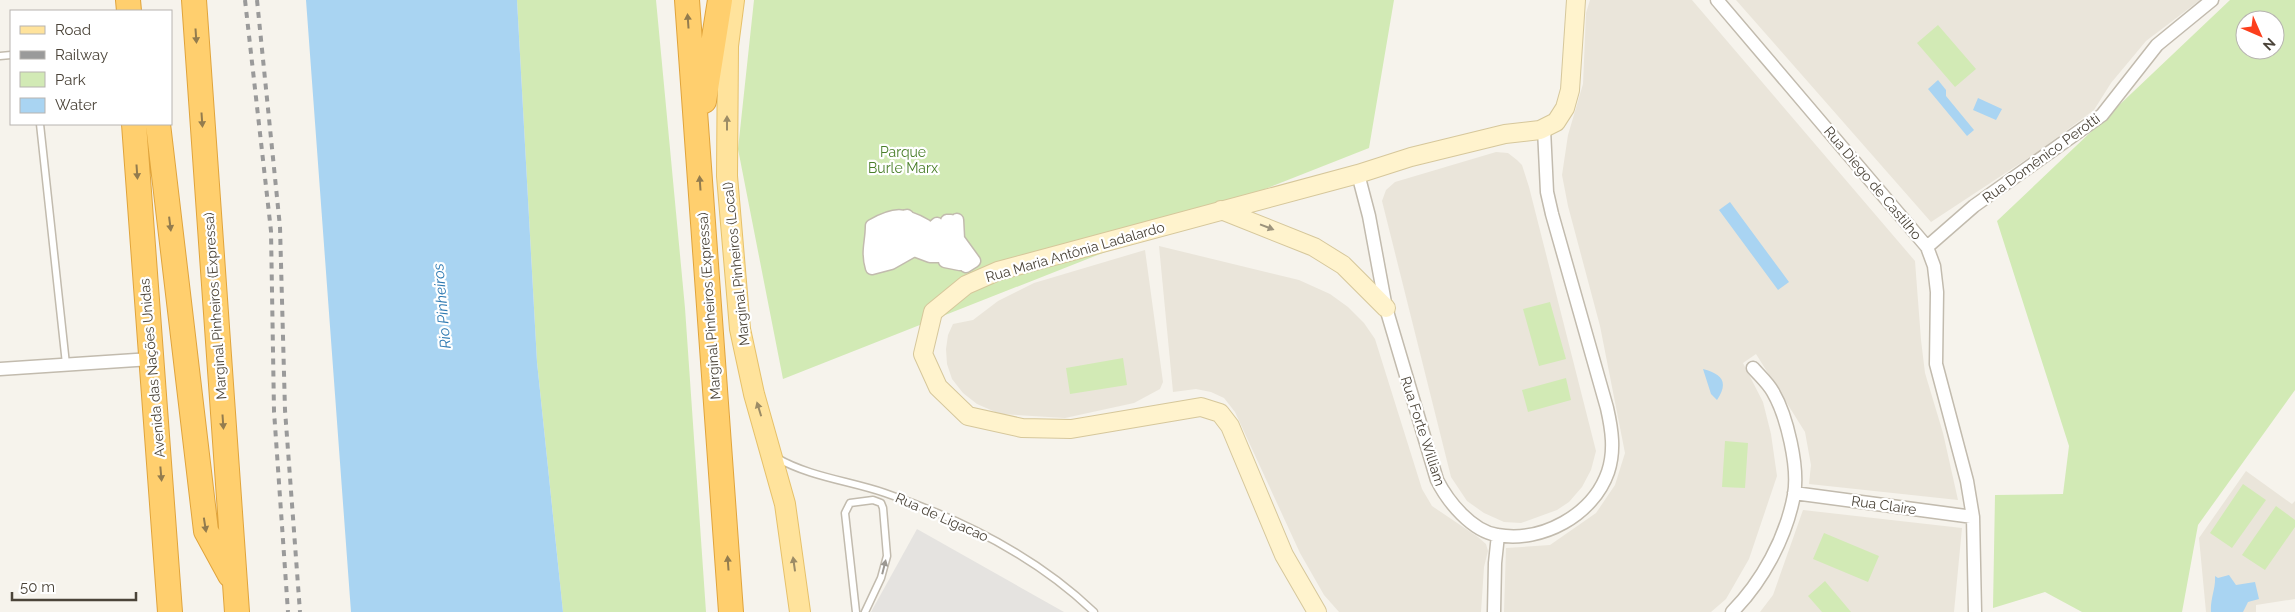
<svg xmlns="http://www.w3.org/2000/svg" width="2295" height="612" font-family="Raleway,sans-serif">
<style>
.residential{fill:#eae5da}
.green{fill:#d2eab5;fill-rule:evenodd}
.parking{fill:#e5e3e0}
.water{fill:#a9d4f2}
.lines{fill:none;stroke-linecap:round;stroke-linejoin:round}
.lane-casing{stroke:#c2bbae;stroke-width:9}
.street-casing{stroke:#c2bbae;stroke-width:15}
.secondary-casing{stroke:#d6c79b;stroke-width:20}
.primary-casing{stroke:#e6c16a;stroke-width:22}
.highway-casing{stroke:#e0a43c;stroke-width:26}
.lane{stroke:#fff;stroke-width:6}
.street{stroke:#fff;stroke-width:12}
.secondary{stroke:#fff3cd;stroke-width:18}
.primary{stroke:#ffe39c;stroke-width:20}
.highway{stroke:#ffcf6e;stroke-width:24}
.rail{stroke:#9a9a9a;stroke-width:4;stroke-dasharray:6 6;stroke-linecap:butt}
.oneway{fill:#937c4e}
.oneway2{fill:#9c8c66}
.oneway3{fill:#9c937c}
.oneway4{fill:#9c9892}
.labels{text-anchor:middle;stroke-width:4.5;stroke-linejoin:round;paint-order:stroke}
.park-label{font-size:14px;fill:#4a7f2a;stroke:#fff}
.street-label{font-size:14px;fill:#4b4439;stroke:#fff}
.water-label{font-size:15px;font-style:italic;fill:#2e7ab2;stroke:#fff}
</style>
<rect width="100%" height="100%" fill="#f6f3ec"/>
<path class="residential" d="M1590 0H1692L1915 261 1921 340 1925 373 1943 433 1958 500 1809 484 1811 465 1805 432 1756 354 1743 363 1763 402 1771 434 1777 476 1749 559 1726 599 1711 612H1504L1506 548 1550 545 1596 513 1615 485 1625 453 1600 326 1568 206 1562 175 1568 135 1583 84 1586 13Z
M1736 0H2200L2146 41 2111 83 2094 110 2036 153 1931 222Z
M1496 152 1508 153 1517 160 1522 165 1529 187 1596 451 1591 470 1582 487 1569 502 1557 510 1521 523 1504 522 1484 513 1467 501 1451 477 1382 201 1386 190 1395 182Z
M1159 246 1299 280 1330 294 1348 307 1364 323 1375 339 1422 489 1432 506 1478 537 1486 544 1488 551 1484 567 1481 612H1339L1324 595 1300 553 1235 412 1224 398 1211 392 1196 389 1173 392Z
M1145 250 1163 382 1160 389 1134 403 1065 418 1000 414 977 404 963 393 952 379 947 364 946 349 948 335 953 324 973 320 998 301 1034 283Z
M2246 471 2292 504 2295 501V599L2256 605V612H2206L2199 538Z
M1803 510 1962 528 1954 612H1760L1773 595Z"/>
<path class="green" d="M517 0H656L685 308 706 612H563L537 362Z
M754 0H1394L1369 148 783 379 738 149Z
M2230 0H2295V390L2198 525 2182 612H2082L2045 592 1993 608 1995 495 2063 494 2069 446 1997 221ZM2245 20H2275V50H2245Z
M1938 25 1976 69 1955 87 1917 43Z
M1550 302 1566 359 1539 366 1523 309Z
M1123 358 1127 385 1070 394 1066 368Z
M1566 378 1571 400 1528 412 1522 390Z
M1725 441 1748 443 1745 488 1722 487Z
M2243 484 2266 500 2232 548 2210 533Z
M2276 506 2295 520V527L2265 570 2242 555Z
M1824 533 1879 556 1868 582 1813 559Z
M1825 581 1851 612H1822L1808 596Z"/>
<path class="parking" d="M917 529 1064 612H871Z"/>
<path class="water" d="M306 0H517L537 362 563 612H351Z
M1938 80 1946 90V96L1974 130 1967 136 1928 89Z
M1978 98 2002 109 1996 120 1973 110Z
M1730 202 1789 282 1778 290 1719 210Z
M1703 369C1722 374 1729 382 1717 400L1711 394Z
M2229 575 2236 585 2255 582 2259 599 2248 602 2243 612H2211C2210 599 2216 588 2215 576L2218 578Z"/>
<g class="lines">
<defs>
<path id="lane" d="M0 56 11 55
M40 124 66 364
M777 458C810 477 850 481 885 493 961 519 1036 556 1094 612
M856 612 845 513 850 503 873 500 881 503 883 508 887 556 881 578 865 612"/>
<path id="street" d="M1717 0 1927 247 1934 266 1937 292 1936 364 1967 481 1973 517 1975 612
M1358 174 1369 216 1386 308 1437 480C1448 502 1472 531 1497 535 1542 543 1593 515 1608 472 1615 451 1612 430 1607 408L1552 214 1547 192 1544 129
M910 233 899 237 908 229 913 239 907 241H888C896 234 901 231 911 228L919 236 920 242 911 245 892 244 884 249 880 244 884 234 908 223 925 234V250C906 247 895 249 880 260L875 251 880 227 907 216 916 225 926 226C904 213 894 213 872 226 872 243 867 251 872 268L891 263 914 250 930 256H940L931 247 930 230 937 224 945 261 960 264 949 244 947 221H951L950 238 966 266 974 261 958 239 957 220
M1927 247 1974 206 2102 115 2157 45 2212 0
M0 369 151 359
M1794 493 1973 517
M1494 612 1495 563 1498 535
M1732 612C1762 582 1786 538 1794 495 1799 467 1787 416 1773 392 1768 383 1760 376 1753 368"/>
<path id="secondary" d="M1221 210 1314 247 1343 265 1386 308
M1317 612 1284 555 1230 426 1220 413 1201 407 1071 429 1022 428 968 416 938 387 923 354 933 312 966 285 998 271 1358 174 1411 157 1505 134 1540 130 1556 122 1565 108 1570 90 1576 0"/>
<path id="primary" d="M734 0 728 46 727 176 740 329 754 394 785 504 800 612"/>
<path id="highway" d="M128 0 129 11
M194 0 237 612
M687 0 731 612
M704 101 720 0
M134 124 170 612
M158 124 206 531 230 575"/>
</defs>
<use href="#lane" class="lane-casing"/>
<use href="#street" class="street-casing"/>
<use href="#secondary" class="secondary-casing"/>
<use href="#primary" class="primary-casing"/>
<use href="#highway" class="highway-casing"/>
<use href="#lane" class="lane"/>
<use href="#street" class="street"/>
<use href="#secondary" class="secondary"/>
<use href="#primary" class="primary"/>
<use href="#highway" class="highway"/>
<path class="rail" d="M245 0 271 231 274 411 288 612
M257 0 280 227 285 410 300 612"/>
</g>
<defs><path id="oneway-solid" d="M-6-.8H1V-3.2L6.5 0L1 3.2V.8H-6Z" transform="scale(1.25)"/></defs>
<g class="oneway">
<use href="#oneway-solid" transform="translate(688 21) rotate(-94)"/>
<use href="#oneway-solid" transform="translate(196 36) rotate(86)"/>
<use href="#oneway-solid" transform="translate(202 120) rotate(86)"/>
<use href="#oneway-solid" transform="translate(137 172) rotate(86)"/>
<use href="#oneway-solid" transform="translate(700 183) rotate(-94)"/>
<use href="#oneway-solid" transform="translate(170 224) rotate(83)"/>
<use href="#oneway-solid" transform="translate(223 422) rotate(86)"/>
<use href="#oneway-solid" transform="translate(161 474) rotate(85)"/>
<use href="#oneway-solid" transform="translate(205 525) rotate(81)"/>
<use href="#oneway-solid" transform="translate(728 563) rotate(-94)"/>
</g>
<g class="oneway2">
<use href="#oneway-solid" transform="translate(727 123) rotate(-90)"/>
<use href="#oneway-solid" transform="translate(759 409) rotate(-107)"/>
<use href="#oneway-solid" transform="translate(794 564) rotate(-98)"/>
</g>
<use class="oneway3" href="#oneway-solid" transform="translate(1267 227) rotate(21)"/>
<use class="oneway4" href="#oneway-solid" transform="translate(884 567) rotate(-76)"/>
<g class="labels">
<g class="park-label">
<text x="903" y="157">Parque<tspan x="903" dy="16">Burle Marx</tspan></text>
</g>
<g class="street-label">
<text transform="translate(2041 158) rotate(-36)" y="5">Rua Domênico Perotti</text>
<text transform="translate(1873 183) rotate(50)" y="5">Rua Diego de Castilho</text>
<text transform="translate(1075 252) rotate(-16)" y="5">Rua Maria Antônia Ladalardo</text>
<text transform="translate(736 264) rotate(-96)" y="5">Marginal Pinheiros (Local)</text>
<text transform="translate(215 306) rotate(-94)" y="5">Marginal Pinheiros (Expressa)</text>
<text transform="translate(709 306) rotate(-94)" y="5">Marginal Pinheiros (Expressa)</text>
<text transform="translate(152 368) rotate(-95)" y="5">Avenida das Nações Unidas</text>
<text transform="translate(1423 431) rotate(72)" y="5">Rua Forte William</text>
<text transform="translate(1884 505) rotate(8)" y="5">Rua Claire</text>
<text transform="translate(942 517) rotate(24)" y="5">Rua de Ligacao</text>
</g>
<g class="water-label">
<text transform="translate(442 306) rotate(-95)" y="5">Rio Pinheiros</text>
</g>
</g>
<rect x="10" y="10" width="162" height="115" fill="#ffffff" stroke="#b7b4b0"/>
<rect x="20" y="26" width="25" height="8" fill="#ffe39c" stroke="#b7b4b0"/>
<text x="55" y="35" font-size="15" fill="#4b4439">Road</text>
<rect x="20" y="51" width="25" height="8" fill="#9a9a9a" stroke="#b7b4b0"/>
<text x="55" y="60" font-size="15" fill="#4b4439">Railway</text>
<rect x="20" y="72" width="25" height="15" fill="#d2eab5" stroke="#b7b4b0"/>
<text x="55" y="85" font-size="15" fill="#4b4439">Park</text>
<rect x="20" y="98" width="25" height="15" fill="#a9d4f2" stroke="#b7b4b0"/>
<text x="55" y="110" font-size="15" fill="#4b4439">Water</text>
<g transform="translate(2260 35) rotate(135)"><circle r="24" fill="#ffffff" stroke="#b7b4b0"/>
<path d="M0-4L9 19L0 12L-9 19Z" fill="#fc3f1d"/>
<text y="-8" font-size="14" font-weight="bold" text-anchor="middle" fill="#4b4439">N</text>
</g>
<path d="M12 592v8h124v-8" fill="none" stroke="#4b4439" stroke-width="2.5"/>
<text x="20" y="592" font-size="15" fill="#4b4439" stroke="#ffffff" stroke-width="4" paint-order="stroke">50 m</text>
</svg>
